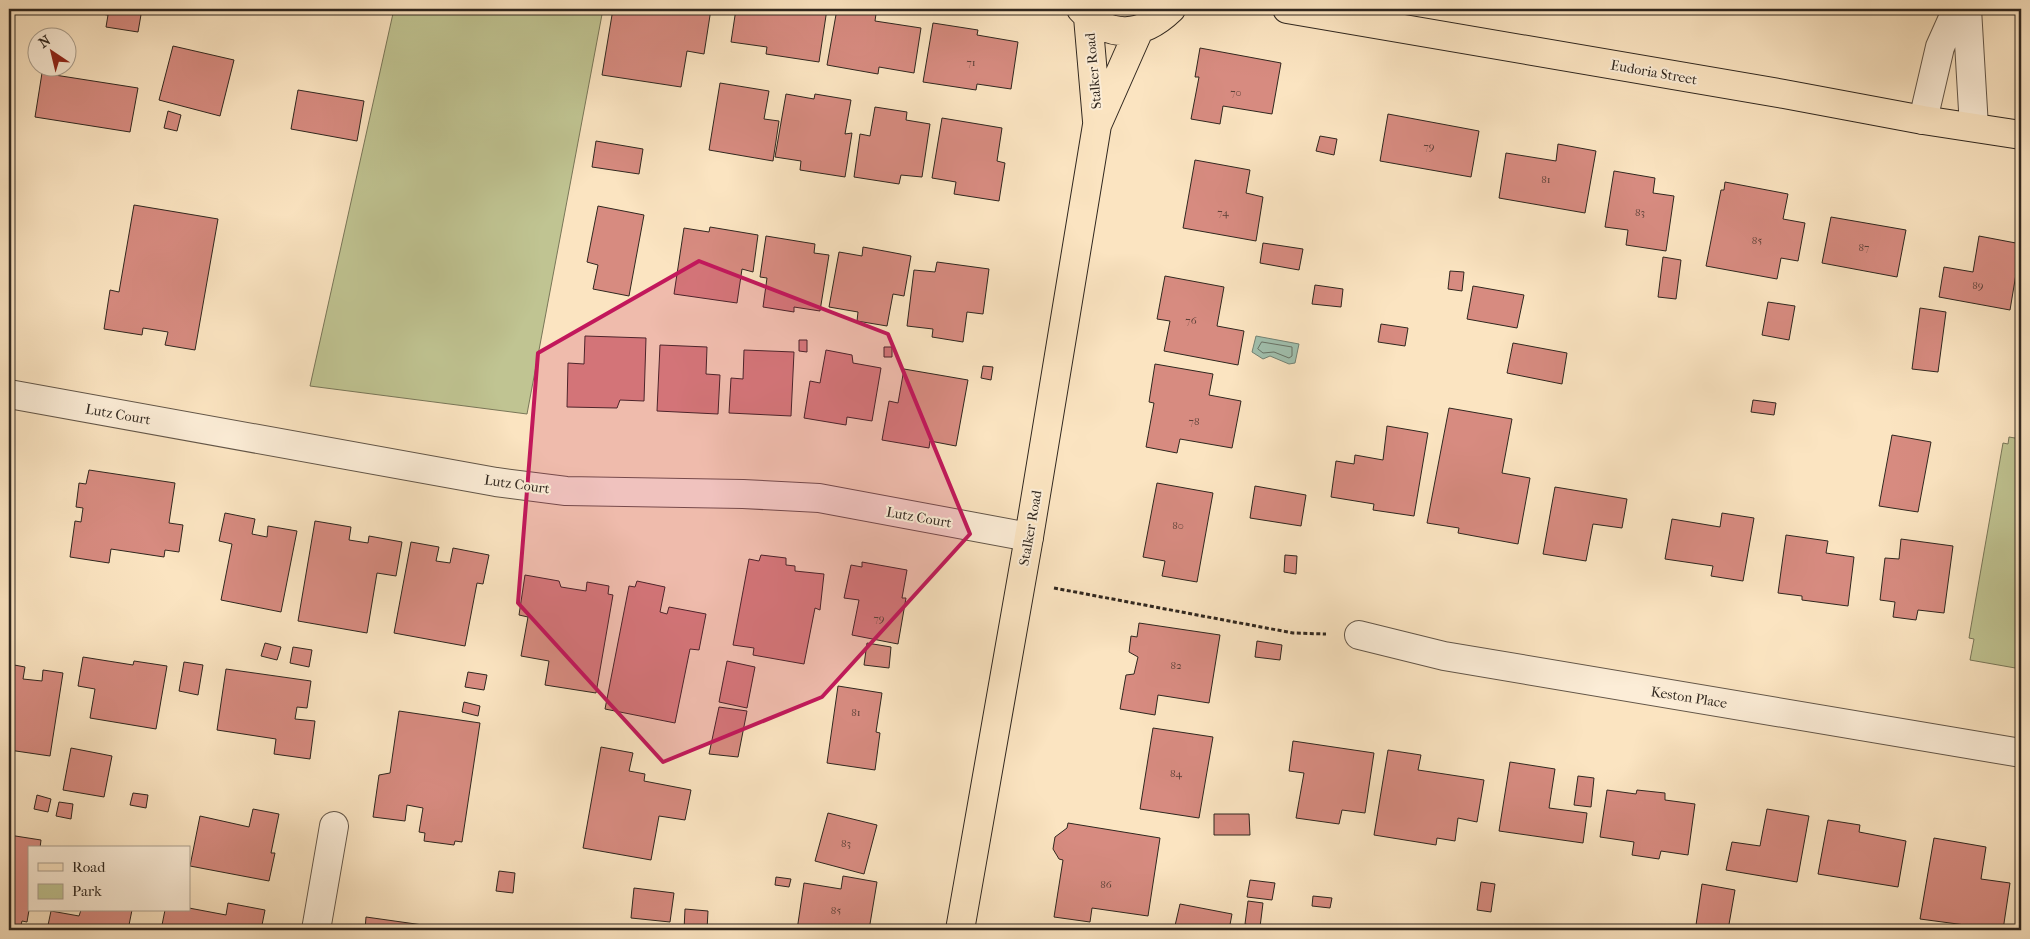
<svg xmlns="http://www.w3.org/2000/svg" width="2030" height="939" font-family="'IM FELL French Canon',serif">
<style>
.green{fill:#c0c492;stroke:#787658}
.water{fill:#a0bfad;stroke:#738274}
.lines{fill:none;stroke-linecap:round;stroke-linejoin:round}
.shore{stroke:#687366;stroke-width:1}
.building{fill:#d78b80;stroke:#30271f}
.minor-casing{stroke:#635648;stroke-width:30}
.major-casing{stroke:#30271f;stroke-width:30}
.path{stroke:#30271f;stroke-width:3;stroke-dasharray:4 2.5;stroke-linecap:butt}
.minor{stroke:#fcedd7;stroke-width:28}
.major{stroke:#fbe4c1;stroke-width:28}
.marked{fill:#c2185b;fill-opacity:0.2;stroke:#c2185b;stroke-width:4;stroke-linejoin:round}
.labels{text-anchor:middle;stroke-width:4;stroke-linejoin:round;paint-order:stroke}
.number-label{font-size:11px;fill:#5a4037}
.street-label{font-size:14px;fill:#30271f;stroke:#fcedd7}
</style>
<rect width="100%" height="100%" fill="#fbe4c1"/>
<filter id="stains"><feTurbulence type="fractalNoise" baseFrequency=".004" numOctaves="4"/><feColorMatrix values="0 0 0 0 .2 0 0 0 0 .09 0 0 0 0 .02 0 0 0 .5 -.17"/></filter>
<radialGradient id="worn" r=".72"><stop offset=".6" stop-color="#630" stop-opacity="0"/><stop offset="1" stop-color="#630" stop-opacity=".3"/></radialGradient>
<path class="green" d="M394 9H603L527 414 310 386Z
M2009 437 2021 439V669L1970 660 1974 639 1969 638 2003 443 2008 444Z"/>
<path class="water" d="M1256 336 1299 344 1295 363 1289 364 1270 356 1263 359 1252 352Z"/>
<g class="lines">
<path class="shore" d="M1262 342 1292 347V356L1289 358 1274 352 1263 353 1258 349Z"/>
</g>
<path class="building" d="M95 9H142L138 32 106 27 108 15 94 13Z
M613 9H711L704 54 687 51 681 87 602 75Z
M736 9H827L819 62 766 54 767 47 731 42Z
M837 9 876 14 875 21 921 28 914 73 879 67 878 74 827 65Z
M933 23 978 30 977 35 1018 42 1011 89 977 84 976 90 923 82Z
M173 46 234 60 220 116 159 100Z
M1200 48 1281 63 1272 114 1223 106 1220 124 1191 119 1199 77H1195Z
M42 73 138 88 130 132 35 117Z
M720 83 769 91 764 119 779 121 773 161 709 150Z
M298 90 364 101 357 141 291 129Z
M786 94 814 99 815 94 851 100 845 134 852 133 845 177 800 170 801 161 775 157Z
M875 107 907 112 906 120 930 124 922 177 901 175 899 184 854 177 860 134 870 136Z
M168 111 181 115 177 131 164 128Z
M1388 114 1479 131 1471 177 1380 161Z
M942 118 1002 128 997 161 1005 163 999 201 954 194 956 182 932 178Z
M1320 136 1337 139 1334 155 1316 151Z
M596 141 643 149 639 174 592 167Z
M1558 144 1596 151 1585 213 1499 198 1506 153 1556 161Z
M1195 160 1250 170 1246 193 1263 197 1256 241 1183 228Z
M1614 171 1655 178 1653 193 1674 196 1666 251 1626 245 1628 230 1605 227Z
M1725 182 1788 194 1783 219 1805 223 1798 261 1781 258 1777 279 1706 266 1721 190H1724Z
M134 205 218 219 195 350 165 345 168 332 143 328 142 335 104 329 110 290 119 292Z
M598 206 644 215 629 296 593 289 598 265 587 262Z
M1831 217 1906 230 1897 277 1822 263Z
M710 227 758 235 753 272 742 269 737 303 674 294 684 228 709 232Z
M766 236 815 244 814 253 829 255 820 311 794 307V312L763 307 767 278 760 277Z
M1979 236 2021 244 2010 310 1939 297 1944 267 1973 272Z
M1263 243 1303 249 1299 270 1260 263Z
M863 247 911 256 904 296 893 294 887 326 857 321 858 312 829 307 839 252 862 256Z
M1663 257 1681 260 1676 299 1658 297Z
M937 262 989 269 983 314 967 312 963 342 932 337 933 329 907 326 914 270 935 272Z
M1450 271 1464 272 1462 291 1448 289Z
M1165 276 1224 287 1217 326 1244 331 1238 365 1164 351 1170 321 1157 319Z
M1315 285 1343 289 1341 307 1312 304Z
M1473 286 1524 295 1517 328 1467 319Z
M1768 302 1795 306 1789 340 1762 335Z
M1920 308 1946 312 1938 372 1912 369Z
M1381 324 1408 328 1405 346 1378 342Z
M585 336 646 338 644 401 620 400 617 408 567 407 568 363 584 364Z
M799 340H807V352L799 351Z
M1513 343 1567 353 1562 384 1507 373Z
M660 345 707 347 706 374 720 375 718 414 657 411Z
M884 347H892V357H884Z
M744 350 794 352 791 416 729 413 731 378 743 379Z
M826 350 852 355 853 363 881 368 872 421 847 417 846 425 804 418 810 381 820 383Z
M1155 364 1213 374 1209 395 1241 401 1232 448 1180 439 1177 453 1146 447 1154 403 1149 402Z
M983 366 993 367 991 380 981 378Z
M904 369 968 380 956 446 930 441 929 448 882 440 889 401 898 403Z
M1753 400 1776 403 1774 415 1751 412Z
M1449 408 1512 419 1502 473 1530 478 1518 544 1458 533 1459 528 1427 523Z
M1387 426 1428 433 1414 516 1373 510 1374 504 1331 497 1336 461 1354 464 1355 455 1383 460Z
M1892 435 1931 442 1918 512 1879 506Z
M89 470 175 483 169 523 183 525 179 552 165 550 164 557 111 549 109 563 70 557 75 521 81 522 83 508 76 507 79 483 86 484Z
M1157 483 1213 493 1197 582 1162 576 1165 561 1143 557Z
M1255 486 1306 495 1301 526 1250 518Z
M1555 487 1627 499 1622 528 1593 524 1586 561 1543 554Z
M225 513 255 519 252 534 267 537 268 526 297 531 281 612 221 600 232 544 219 541Z
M1722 513 1754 518 1743 581 1711 576 1713 566 1665 559 1672 519 1720 527Z
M315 521 351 527 349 540 368 543 369 536 402 542 396 576 377 573 367 633 298 621Z
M1786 535 1828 541 1826 553 1854 557 1848 606 1802 600V596L1778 593Z
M1901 539 1953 546 1944 613 1918 610 1916 620 1893 617 1895 602 1880 600 1885 558 1899 559Z
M411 542 439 547 436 561 450 563 453 548 489 555 483 584 477 583 465 646 394 633Z
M761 555 786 558V565L795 566V571L824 574 820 610 815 608 804 664 753 655 754 648 733 645 749 559 759 561Z
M1285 555 1297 556 1296 574 1284 572Z
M862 562 907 570 902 598H906L898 644 852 635 859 600 844 598 851 565 862 567Z
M525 575 559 581 561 587 586 591 587 582 609 586 608 594 613 595 596 693 545 685 549 661 521 656 528 617 519 615Z
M637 581 665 587 660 612 667 614 669 607 706 614 699 650 690 649 675 723 605 709 629 586 635 587Z
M1139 623 1220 635 1209 703 1158 695 1155 715 1120 709 1126 675 1134 674 1138 657 1129 652 1131 636 1137 637Z
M1257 641 1282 645 1280 660 1255 657Z
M265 643 281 647 277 660 261 656Z
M867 643 891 647 889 668 864 665Z
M293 647 312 650 309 667 290 663Z
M83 657 133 665 134 661 167 666 156 729 90 718 95 689 78 686Z
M727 661 755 667 747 708 719 702Z
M184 662 203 665 198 695 179 691Z
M9 664 25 667 23 679 42 681 43 670 63 673 50 756 9 750Z
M226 669 311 681 307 708 297 707 295 719 315 721 310 759 274 754 276 739 217 730Z
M468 672 487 675 484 690 465 687Z
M838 686 882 693 876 732 880 733 875 770 827 763Z
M464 702 480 706 478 716 462 712Z
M719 707 747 711 738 757 709 754Z
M399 711 480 723 462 842 455 841 454 845 424 841 425 833 419 832 423 808 407 805 405 821 373 817 379 775 390 773Z
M1153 728 1213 737 1199 818 1140 809Z
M1293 741 1374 753 1365 813 1342 810 1339 824 1296 818 1304 773 1289 771Z
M601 747 633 753 629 771 645 774 644 781 691 790 685 820 659 816 651 860 583 848Z
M71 748 112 756 104 797 63 790Z
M1388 750 1421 755 1418 770 1484 780 1477 822 1458 818 1455 841 1437 838 1436 845 1374 835Z
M1510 762 1555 769 1549 808 1587 813 1583 843 1499 831Z
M1578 776 1594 778 1591 807 1574 805Z
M1607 790 1636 794 1637 790 1665 793V800L1695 804 1688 855 1661 851 1659 859 1632 855 1634 842 1600 837Z
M133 793 148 795 146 808 130 805Z
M37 795 51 799 48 812 34 809Z
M59 802 73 804 71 819 56 816Z
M253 809 279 814 271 853H275L269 881 190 866 200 816 249 827Z
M1767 809 1809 816 1797 882 1726 870 1732 842 1760 846Z
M828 813 877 825 864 874 815 861Z
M1214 814H1249L1250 835H1214Z
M1828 820 1860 825 1859 832 1906 841 1898 887 1818 874Z
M1068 823 1160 838 1148 916 1092 908 1090 922 1054 917 1063 860 1059 859 1053 849 1055 837 1067 828Z
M9 835 41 840 40 848H29V910L27 922 22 921 20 929 9 927Z
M1934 838 1986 847 1981 879 2010 883 2003 930 1920 919Z
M499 871 515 873 513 893 496 891Z
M843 876 877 882 869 930H797L804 883 841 889Z
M776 877 791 879 789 887 775 885Z
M1250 880 1275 883 1272 900 1247 897Z
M1481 882 1495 884 1491 912 1477 910Z
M1702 884 1735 890 1728 930 1696 925Z
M634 888 674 893 670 922 631 918Z
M1313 896 1332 898 1330 908 1312 906Z
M1248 901 1263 903 1260 927 1245 924Z
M228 903 265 910 261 930H161L165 910H189V908L226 915Z
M1180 904 1232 914 1229 930H1174Z
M685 909 708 911 707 930H684Z
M81 910H132L128 930H47L51 911 79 916Z
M366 917 430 926V930H365Z
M470 926 497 930H470Z"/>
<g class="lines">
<defs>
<path id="minor" d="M1967 9 1974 127
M1923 120 1940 47 1957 9
M9 394 496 482 566 491 743 494 819 498 1029 537
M1359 635 1444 656 2021 753
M316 930 334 826"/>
<path id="major" d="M1081 9C1109 40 1142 37 1171 9
M1287 9 1784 94 1923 120 2021 135
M1088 17 1097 121
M960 930 1029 537 1097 125 1139 30"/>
</defs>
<use href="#minor" class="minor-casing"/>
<use href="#major" class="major-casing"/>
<path class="path" d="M1054 588 1293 633 1326 634"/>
<use href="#minor" class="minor"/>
<use href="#major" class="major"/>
</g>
<path class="marked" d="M699 261 888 334 970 534 822 697 663 762 518 603 538 353Z"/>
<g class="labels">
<g class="number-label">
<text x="971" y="66">71</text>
<text x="1236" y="96">70</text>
<text x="1429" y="150">79</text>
<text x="1546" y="183">81</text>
<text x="1223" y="216">74</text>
<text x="1640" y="216">83</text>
<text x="1757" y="244">85</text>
<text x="1864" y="251">87</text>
<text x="1978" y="289">89</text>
<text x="1191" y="324">76</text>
<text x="1194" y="425">78</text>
<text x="1178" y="529">80</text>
<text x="879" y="622">79</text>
<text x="1176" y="669">82</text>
<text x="856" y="716">81</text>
<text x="1176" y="777">84</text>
<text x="846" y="847">83</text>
<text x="1106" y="888">86</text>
<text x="836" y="914">85</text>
</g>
<g class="street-label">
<text transform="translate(1093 71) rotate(-95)" y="5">Stalker Road</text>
<text transform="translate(1654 72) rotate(10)" y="5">Eudoria Street</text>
<text transform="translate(118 414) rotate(10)" y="5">Lutz Court</text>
<text transform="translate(517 484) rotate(8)" y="5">Lutz Court</text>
<text transform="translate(919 517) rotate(10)" y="5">Lutz Court</text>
<text transform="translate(1030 528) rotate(-80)" y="5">Stalker Road</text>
<text transform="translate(1689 697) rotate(9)" y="5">Keston Place</text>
</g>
</g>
<rect width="2030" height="939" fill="none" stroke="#fbe4c1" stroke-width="30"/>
<rect x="10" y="10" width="2010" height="919" fill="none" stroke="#30271f" stroke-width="2.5"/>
<rect x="15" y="15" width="2000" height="909" fill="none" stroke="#30271f"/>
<rect x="28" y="846" width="162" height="65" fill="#fcedd7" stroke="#aa9e8d"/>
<rect x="38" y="863" width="25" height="8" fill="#fbe4c1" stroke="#aa9e8d"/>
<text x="72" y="872" font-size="15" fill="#30271f">Road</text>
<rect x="38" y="884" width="25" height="15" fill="#c0c492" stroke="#aa9e8d"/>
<text x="72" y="896" font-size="15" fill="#30271f">Park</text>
<g transform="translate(52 52) rotate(325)"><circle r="24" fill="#fcedd7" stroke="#aa9e8d"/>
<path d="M0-4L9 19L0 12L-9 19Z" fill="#8f2418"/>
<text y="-8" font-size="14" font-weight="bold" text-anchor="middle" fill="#30271f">N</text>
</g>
<rect width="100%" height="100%" filter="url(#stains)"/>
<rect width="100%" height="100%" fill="url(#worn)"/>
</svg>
